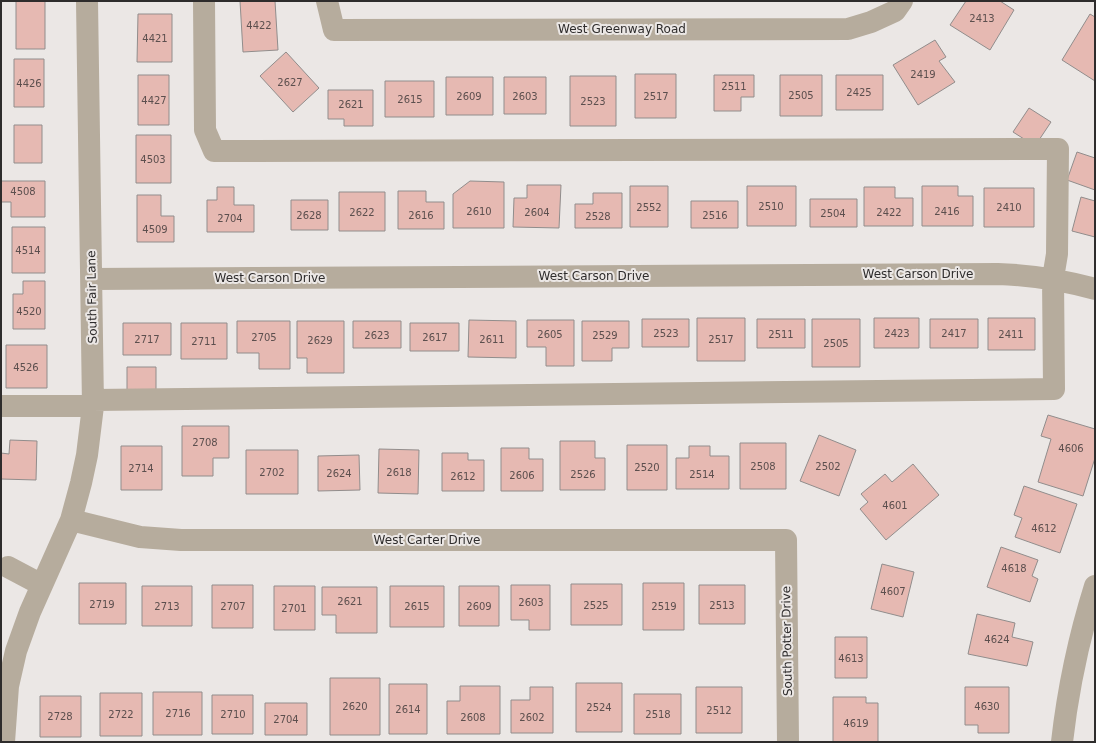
<svg xmlns="http://www.w3.org/2000/svg" width="1096" height="743" font-family="'DejaVu Sans',sans-serif">
<style>
.building{fill:#e6b9b2;stroke:#918d8c}
.lines{fill:none;stroke-linecap:round;stroke-linejoin:round}
.minor{stroke:#b6ac9d;stroke-width:22}
.labels{text-anchor:middle;stroke-width:4;stroke-linejoin:round;paint-order:stroke}
.number-label{font-size:10px;fill:#5c4f4e}
.street-label{font-size:12px;fill:#2e2c2c;stroke:#ebe7e5}
</style>
<rect width="100%" height="100%" fill="#ebe7e5"/>
<path class="building" d="M16 1H45V49H16Z
M240 1H275L278 50 243 52Z
M966 1H1000L1014 10 990 50 950 25Z
M138 14H172V62H137Z
M1090 14 1095 17V81L1062 60Z
M935 40 946 57 939 61 955 82 918 105 893 65Z
M286 52 319 88 293 112 260 76Z
M14 59H44V107H14Z
M635 74H676V118H635Z
M138 75H169V125H138Z
M714 75H754V97H741V111H714Z
M780 75H822V116H780Z
M836 75H883V110H836Z
M570 76H616V126H570Z
M446 77H493V115H446Z
M504 77H546V114H504Z
M385 81H434V117H385Z
M328 90H373V126H344V119H328Z
M1029 108 1051 122 1035 146 1013 132Z
M14 125H42V163H14Z
M136 135H171V183H136Z
M1077 152 1095 158V190L1067 180Z
M1 181H45V217H11V202H1Z
M470 181 504 182V228H453V194Z
M527 185H561L559 228 513 227 514 198H527Z
M630 186H668V227H630Z
M747 186H796V226H747Z
M922 186H958V196H973V226H922Z
M217 187H234V205H254V232H207V200H217Z
M864 187H895V198H913V226H864Z
M984 188H1034V227H984Z
M398 191H426V202H444V229H398Z
M339 192H385V231H339Z
M593 193H622V228H575V204H593Z
M137 195H161V216H174V242H137Z
M1081 197 1095 201V237L1072 231Z
M810 199H857V227H810Z
M291 200H328V230H291Z
M691 201H738V228H691Z
M12 227H45V273H12Z
M23 281H45V329H13V294H23Z
M697 318H745V361H697Z
M874 318H919V348H874Z
M988 318H1035V350H988Z
M642 319H689V347H642Z
M757 319H805V348H757Z
M812 319H860V367H812Z
M930 319H978V348H930Z
M469 320 516 321V358L468 357Z
M527 320H574V366H546V347H527Z
M237 321H290V369H259V353H237Z
M297 321H344V373H307V358H297Z
M353 321H401V348H353Z
M582 321H629V348H612V361H582Z
M123 323H171V355H123Z
M181 323H227V359H181Z
M410 323H459V351H410Z
M6 345H47V388H6Z
M127 367H156V391H127Z
M1048 415 1095 429V458L1083 496 1038 482 1051 439 1041 436Z
M182 426H229V458H213V476H182Z
M819 435 856 450 839 496 800 481Z
M10 440 37 441 36 480 1 479V453L9 454Z
M560 441H595V458H605V490H560Z
M740 443H786V489H740Z
M627 445H667V490H627Z
M121 446H162V490H121Z
M689 446H710V456H729V489H676V458H689Z
M501 448H529V459H543V491H501Z
M379 449 419 450 418 494 378 493Z
M246 450H298V494H246Z
M442 453H468V460H484V491H442Z
M359 455 360 490 318 491V456Z
M913 464 939 495 886 540 860 509 868 502 861 494 885 474 892 482Z
M1024 486 1077 504 1060 553 1015 537 1022 518 1014 515Z
M1001 547 1038 560 1032 576 1038 579 1030 602 987 587Z
M882 564 914 572 903 617 871 609Z
M79 583H126V624H79Z
M643 583H684V630H643Z
M571 584H622V625H571Z
M212 585H253V628H212Z
M511 585H550V630H529V620H511Z
M699 585H745V624H699Z
M142 586H192V626H142Z
M274 586H315V630H274Z
M390 586H444V627H390Z
M459 586H499V626H459Z
M322 587H377V633H336V615H322Z
M977 614 1015 623 1012 637 1033 642 1027 666 968 654Z
M835 637H867V678H835Z
M330 678H380V735H330Z
M576 683H622V732H576Z
M389 684H427V734H389Z
M460 686H500V734H447V701H460Z
M530 687H553V733H511V700H530Z
M696 687H742V733H696Z
M965 687H1009V733H978V725H965Z
M153 692H202V735H153Z
M100 693H142V736H100Z
M634 694H681V734H634Z
M212 695H253V734H212Z
M40 696H81V737H40Z
M833 697H866V703H878V742H833Z
M265 703H307V735H265Z"/>
<g class="lines">
<path class="minor" d="M327 1 334 30 848 29 871 22 895 11 902 1
M92 279 998 274C1032 275 1063 280 1095 289
M93 400 1054 389 1053 278 1057 254 1058 149 214 151 205 130 204 1
M1 406H93
M71 520 140 537 181 540H786L788 742
M8 567 42 585
M4 742 8 686 16 651 30 612 71 520 81 483 87 455 93 406 87 1
M1062 742C1068 689 1079 637 1095 586"/>
</g>
<g class="labels">
<g class="number-label">
<text x="982" y="22">2413</text>
<text x="259" y="29">4422</text>
<text x="155" y="42">4421</text>
<text x="923" y="78">2419</text>
<text x="290" y="86">2627</text>
<text x="29" y="87">4426</text>
<text x="734" y="90">2511</text>
<text x="859" y="96">2425</text>
<text x="801" y="99">2505</text>
<text x="469" y="100">2609</text>
<text x="525" y="100">2603</text>
<text x="656" y="100">2517</text>
<text x="410" y="103">2615</text>
<text x="154" y="104">4427</text>
<text x="593" y="105">2523</text>
<text x="351" y="108">2621</text>
<text x="153" y="163">4503</text>
<text x="23" y="195">4508</text>
<text x="771" y="210">2510</text>
<text x="649" y="211">2552</text>
<text x="1009" y="211">2410</text>
<text x="479" y="215">2610</text>
<text x="947" y="215">2416</text>
<text x="362" y="216">2622</text>
<text x="537" y="216">2604</text>
<text x="889" y="216">2422</text>
<text x="833" y="217">2504</text>
<text x="309" y="219">2628</text>
<text x="421" y="219">2616</text>
<text x="715" y="219">2516</text>
<text x="598" y="220">2528</text>
<text x="230" y="222">2704</text>
<text x="155" y="233">4509</text>
<text x="28" y="254">4514</text>
<text x="29" y="315">4520</text>
<text x="666" y="337">2523</text>
<text x="897" y="337">2423</text>
<text x="954" y="337">2417</text>
<text x="550" y="338">2605</text>
<text x="781" y="338">2511</text>
<text x="1011" y="338">2411</text>
<text x="377" y="339">2623</text>
<text x="605" y="339">2529</text>
<text x="264" y="341">2705</text>
<text x="435" y="341">2617</text>
<text x="147" y="343">2717</text>
<text x="492" y="343">2611</text>
<text x="721" y="343">2517</text>
<text x="320" y="344">2629</text>
<text x="204" y="345">2711</text>
<text x="836" y="347">2505</text>
<text x="26" y="371">4526</text>
<text x="205" y="446">2708</text>
<text x="1071" y="452">4606</text>
<text x="763" y="470">2508</text>
<text x="828" y="470">2502</text>
<text x="647" y="471">2520</text>
<text x="141" y="472">2714</text>
<text x="272" y="476">2702</text>
<text x="399" y="476">2618</text>
<text x="339" y="477">2624</text>
<text x="583" y="478">2526</text>
<text x="702" y="478">2514</text>
<text x="522" y="479">2606</text>
<text x="463" y="480">2612</text>
<text x="895" y="509">4601</text>
<text x="1044" y="532">4612</text>
<text x="1014" y="572">4618</text>
<text x="893" y="595">4607</text>
<text x="350" y="605">2621</text>
<text x="531" y="606">2603</text>
<text x="102" y="608">2719</text>
<text x="596" y="609">2525</text>
<text x="722" y="609">2513</text>
<text x="167" y="610">2713</text>
<text x="233" y="610">2707</text>
<text x="417" y="610">2615</text>
<text x="479" y="610">2609</text>
<text x="664" y="610">2519</text>
<text x="294" y="612">2701</text>
<text x="997" y="643">4624</text>
<text x="851" y="662">4613</text>
<text x="355" y="710">2620</text>
<text x="987" y="710">4630</text>
<text x="599" y="711">2524</text>
<text x="408" y="713">2614</text>
<text x="719" y="714">2512</text>
<text x="178" y="717">2716</text>
<text x="121" y="718">2722</text>
<text x="233" y="718">2710</text>
<text x="658" y="718">2518</text>
<text x="60" y="720">2728</text>
<text x="473" y="721">2608</text>
<text x="532" y="721">2602</text>
<text x="286" y="723">2704</text>
<text x="856" y="727">4619</text>
</g>
<g class="street-label">
<text x="622" y="33">West Greenway Road</text>
<text x="918" y="278">West Carson Drive</text>
<text x="594" y="280">West Carson Drive</text>
<text x="270" y="282">West Carson Drive</text>
<text transform="translate(92 297) rotate(-91)" y="4">South Fair Lane</text>
<text x="427" y="544">West Carter Drive</text>
<text transform="translate(787 641) rotate(-91)" y="4">South Potter Drive</text>
</g>
</g>
<rect width="1096" height="743" fill="none" stroke="#2e2c2c" stroke-width="4"/>
</svg>
